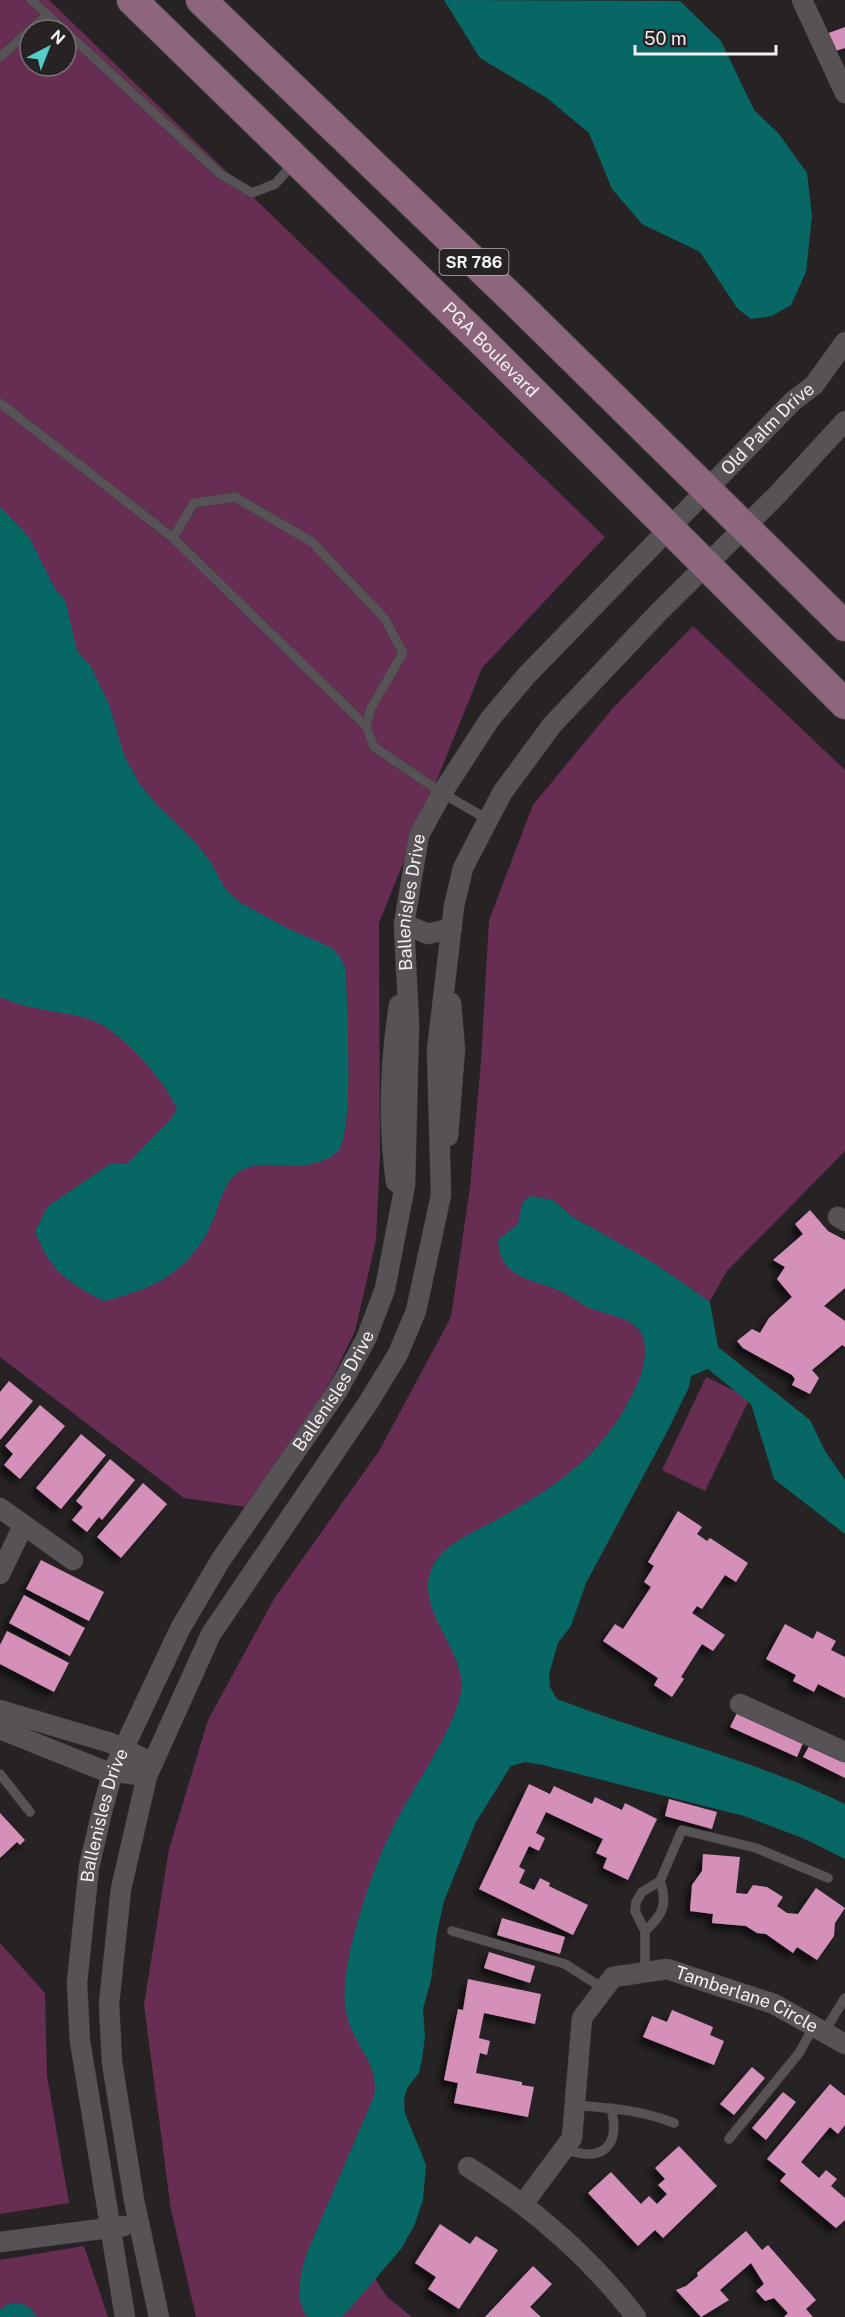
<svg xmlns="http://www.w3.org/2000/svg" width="845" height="2317" font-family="'Public Sans',sans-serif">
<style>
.green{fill:#672d52;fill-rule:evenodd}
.water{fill:#076765}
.building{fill:#d490b8;filter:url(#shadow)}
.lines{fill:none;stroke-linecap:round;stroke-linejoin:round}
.service-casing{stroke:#423e40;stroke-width:10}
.minor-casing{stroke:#423e40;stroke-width:21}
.primary-casing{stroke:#423e40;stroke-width:32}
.service{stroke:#575255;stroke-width:9}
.minor{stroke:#575255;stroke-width:20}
.primary{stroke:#8d667d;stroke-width:30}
.labels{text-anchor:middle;stroke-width:6;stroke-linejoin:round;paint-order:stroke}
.shield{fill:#272325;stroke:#b6b2b4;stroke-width:1.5}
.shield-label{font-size:16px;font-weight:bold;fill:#f3f0f2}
.street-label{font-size:18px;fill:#f3f0f2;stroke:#272325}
</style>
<defs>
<filter id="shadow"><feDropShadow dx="-5.5" dy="5.5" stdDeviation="3" flood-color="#0009"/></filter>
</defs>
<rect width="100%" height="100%" fill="#272325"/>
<path class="green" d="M0 0H49L605 537 482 668 379 923 380 1155 376 1240 355 1331 324 1395 246 1507 184 1498 0 1357ZM30 30H66V66H30Z
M693 626 845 770V1151L727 1271 530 1622 395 2016 367 2266 387 2297 412 2317H196L171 2210 144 2005 169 1849 208 1720 274 1599 379 1451 451 1317 470 1187 481 1061 489 920 533 805 613 708Z
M706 1377 750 1398 705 1491 662 1470Z
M0 1943 45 1993 47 2076 69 2203 0 2214Z
M84 2246 108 2317H0V2260Z"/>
<path class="water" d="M444 0 680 1 721 41 754 110 779 134 807 173 812 216 806 272 791 305 772 316 751 319 737 308 700 252 642 224 612 189 589 133 547 98 480 58Z
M0 507 29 537 55 589 65 600 77 651 90 665 109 704 124 755 139 783 156 804 194 841 210 861 226 890 239 902 285 927 332 948 341 958 346 970C346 1003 355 1130 338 1151 328 1162 309 1165 296 1166 273 1166 249 1159 231 1179 221 1191 218 1211 211 1225 188 1273 153 1289 104 1301 68 1283 49 1270 35 1231L48 1206 110 1164H127L171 1119 177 1109C165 1080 120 1029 89 1019 58 1010 31 1011 0 997Z
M531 1196 553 1200 573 1217 654 1263 710 1302 718 1347 810 1420 825 1451 845 1480V1534L774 1479 751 1404 708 1369 691 1376 689 1387 667 1432 586 1583 571 1626 558 1643 549 1674 550 1687 557 1699C652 1736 753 1759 845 1804V1859L805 1839 744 1816 543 1765 525 1762 511 1766 476 1822 444 1901 437 1933 431 1980 423 2009 425 2037 422 2059 419 2073 407 2088 404 2100 405 2113 426 2165 423 2200 414 2226 401 2249 346 2313 341 2317H308C293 2300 301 2274 306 2255L374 2096C380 2064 354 2046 347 2016 342 1997 346 1970 350 1951 361 1906 376 1859 398 1818 416 1783 454 1730 461 1692 468 1651 413 1610 432 1568 442 1544 475 1532 496 1520 549 1491 600 1458 628 1402 637 1386 645 1370 645 1351 646 1318 616 1318 592 1309 580 1304 570 1295 558 1290 529 1278 500 1278 498 1240L518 1224 523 1202Z
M20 2303 30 2308 37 2317H0V2310L8 2304Z"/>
<path class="building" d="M845 27V48L832 52 826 34Z
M810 1210 828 1231 845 1240V1288L824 1306 845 1321V1347L842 1345 812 1370 819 1378 810 1394 792 1385 795 1379 792 1375 743 1348 737 1341 752 1329 760 1333 769 1318 792 1297 777 1279 785 1267 773 1260 803 1234 795 1224Z
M9 1381 33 1401 0 1440V1392Z
M40 1405 65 1426 20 1479 4 1465 13 1454 5 1446Z
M81 1434 106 1455 61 1509 36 1488Z
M110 1459 135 1480 102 1520 99 1517 87 1532 72 1520 83 1507 76 1501Z
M143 1483 167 1504 121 1558 97 1537Z
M678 1511 702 1527 697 1534 707 1541 710 1538 748 1563 736 1582 725 1575 702 1609 697 1606 692 1613 725 1635 713 1651 702 1644 681 1677 684 1679 672 1697 654 1685 658 1678 603 1641 615 1624 623 1629 651 1587 644 1582 654 1566 648 1562Z
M41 1560 104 1592 89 1621 26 1589Z
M24 1595 85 1628 70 1656 9 1623Z
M785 1624 813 1639 817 1631 836 1641 831 1650 845 1657V1698L818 1684 814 1692 793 1681 796 1675 766 1659Z
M7 1631 69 1663 54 1692 0 1664V1645Z
M737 1713 803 1743 797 1757 730 1727Z
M812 1741 845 1757V1778L803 1757Z
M529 1784 550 1794 554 1786 592 1804 595 1797 622 1810 625 1803 657 1819 628 1880 603 1868 607 1858 596 1853 603 1839 546 1812 536 1833 545 1838 539 1851 529 1846 519 1867 525 1870 519 1883 534 1890 540 1878 550 1883 549 1886 588 1905 573 1935 479 1889Z
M669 1799 717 1812 712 1829 665 1816Z
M0 1813 25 1840 20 1845 17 1842 0 1858Z
M703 1854 740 1857 736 1893 747 1894 753 1885 767 1887 783 1897 777 1906 787 1913 798 1914 816 1888 845 1908 835 1923 834 1936 817 1960 797 1947 793 1953 766 1934 757 1933 746 1926 712 1923 713 1914 690 1911 692 1885 702 1871Z
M502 1918 565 1937 560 1954 497 1935Z
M489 1952 535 1966 530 1983 484 1968Z
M468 1979 541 1994 535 2024 484 2013 479 2038 490 2041 487 2055 480 2053 476 2073 522 2082V2085L534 2087 528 2117 454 2103 458 2083 444 2080 458 2009 463 2010Z
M672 2010 713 2027 710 2035 724 2041 714 2065 643 2037 652 2016 667 2022Z
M752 2067 765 2078 734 2115 720 2104Z
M830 2084 845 2096V2125L838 2134 830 2127 801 2162 819 2178 826 2170 837 2179 831 2186 845 2198V2220L836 2228 780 2181 786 2174 767 2159Z
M783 2092 796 2102 766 2140 752 2128Z
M679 2146 717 2186 663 2238 655 2230 638 2246 588 2193 611 2172 641 2204 649 2196 657 2204 667 2194 658 2185 665 2179 655 2168Z
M440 2224 470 2244 476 2236 498 2250 459 2309 428 2289 436 2277 415 2263Z
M746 2231 762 2250 768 2245 816 2300 806 2309 813 2317H784L788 2313 774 2298 765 2301 756 2291 764 2284 751 2263 720 2290 729 2300 701 2317 676 2290 686 2286 698 2276 697 2273Z
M533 2266 552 2284 530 2307 541 2317H485Z"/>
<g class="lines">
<defs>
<path id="service" d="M31 0 64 30
M66 32 220 174 252 193 275 184 293 164
M0 57 47 15
M0 403 173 538 194 503 235 497 312 542 385 619 403 653 371 708 366 726 374 747 442 793 487 819
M173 538 366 726
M0 1774 30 1812
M660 1881 682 1830 756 1848 828 1878
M452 1931 565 1964 604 1989
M645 1931C663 1915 668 1904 660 1881L642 1892 636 1902 635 1911 645 1931V1972
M824 2032 845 1998
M574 2105C610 2108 641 2110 674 2123
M729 2139 799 2053 814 2026
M565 2149C602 2163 621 2147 611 2108"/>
<g id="minor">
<path d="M802 0 845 93"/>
<path d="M404 924 428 934 452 928"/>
<path d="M448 1136 455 1049 451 1003"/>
<path d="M396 1182C388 1123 390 1064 399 1005"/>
<path d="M838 1217 845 1221"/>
<path d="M0 1508 73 1560"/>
<path d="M0 1574 23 1526"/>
<path d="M740 1704 845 1752"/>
<path d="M0 1710 111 1743 153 1763"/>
<path d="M0 1729 102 1770 147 1776"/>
<path d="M468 2167C532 2207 590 2257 636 2317"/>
<path id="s1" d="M523 2204 572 2138 582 2018 613 1977 667 1969 774 2004 845 2044"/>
<path d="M0 2242 124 2226"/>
<path id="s2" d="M125 2317 80 2041 77 1983 89 1867 103 1807 113 1771 180 1629 220 1561 338 1390 366 1339 385 1289 405 1185 409 1025 404 924 419 835 442 793 490 719 526 676 793 401 814 385 845 342"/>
<path d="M159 2317 134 2200 112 2062 109 2004 121 1889 147 1776 211 1634 368 1403 398 1354 416 1311 441 1195 437 1050 454 906 463 868 502 793 552 725 657 614 777 495 845 421"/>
</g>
<g id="primary">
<path id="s3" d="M132 0 485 344 845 704"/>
<path d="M201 0 518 304 845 626"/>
</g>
</defs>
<use href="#service" class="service-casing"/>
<use href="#minor" class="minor-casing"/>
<use href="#primary" class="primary-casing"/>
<use href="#service" class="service"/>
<use href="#minor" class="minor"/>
<use href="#primary" class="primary"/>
</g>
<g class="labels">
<rect class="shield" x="439.5" y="249" width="69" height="26" rx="4.5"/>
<g class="shield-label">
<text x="474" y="268">SR 786</text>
</g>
<g class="street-label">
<text dy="6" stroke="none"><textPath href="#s3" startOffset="501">PGA Boulevard</textPath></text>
<text dy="6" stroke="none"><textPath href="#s2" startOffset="2104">Old Palm Drive</textPath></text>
<text dy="6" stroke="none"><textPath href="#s2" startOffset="1498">Ballenisles Drive</textPath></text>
<text dy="6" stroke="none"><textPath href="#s2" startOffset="994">Ballenisles Drive</textPath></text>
<text dy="6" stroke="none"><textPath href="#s2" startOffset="508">Ballenisles Drive</textPath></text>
<text dy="6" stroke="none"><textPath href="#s1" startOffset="394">Tamberlane Circle</textPath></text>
</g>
</g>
<g transform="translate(48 48) rotate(42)"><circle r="28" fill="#272325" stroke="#797577" stroke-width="1.5"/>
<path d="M0-4.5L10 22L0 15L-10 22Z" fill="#54cdc8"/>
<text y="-9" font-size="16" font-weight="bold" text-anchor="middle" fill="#f3f0f2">N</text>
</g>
<path d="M635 45v9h141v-9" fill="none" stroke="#f3f0f2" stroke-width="3"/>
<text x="644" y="45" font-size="18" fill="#f3f0f2" stroke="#272325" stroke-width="4.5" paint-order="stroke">50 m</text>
</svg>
